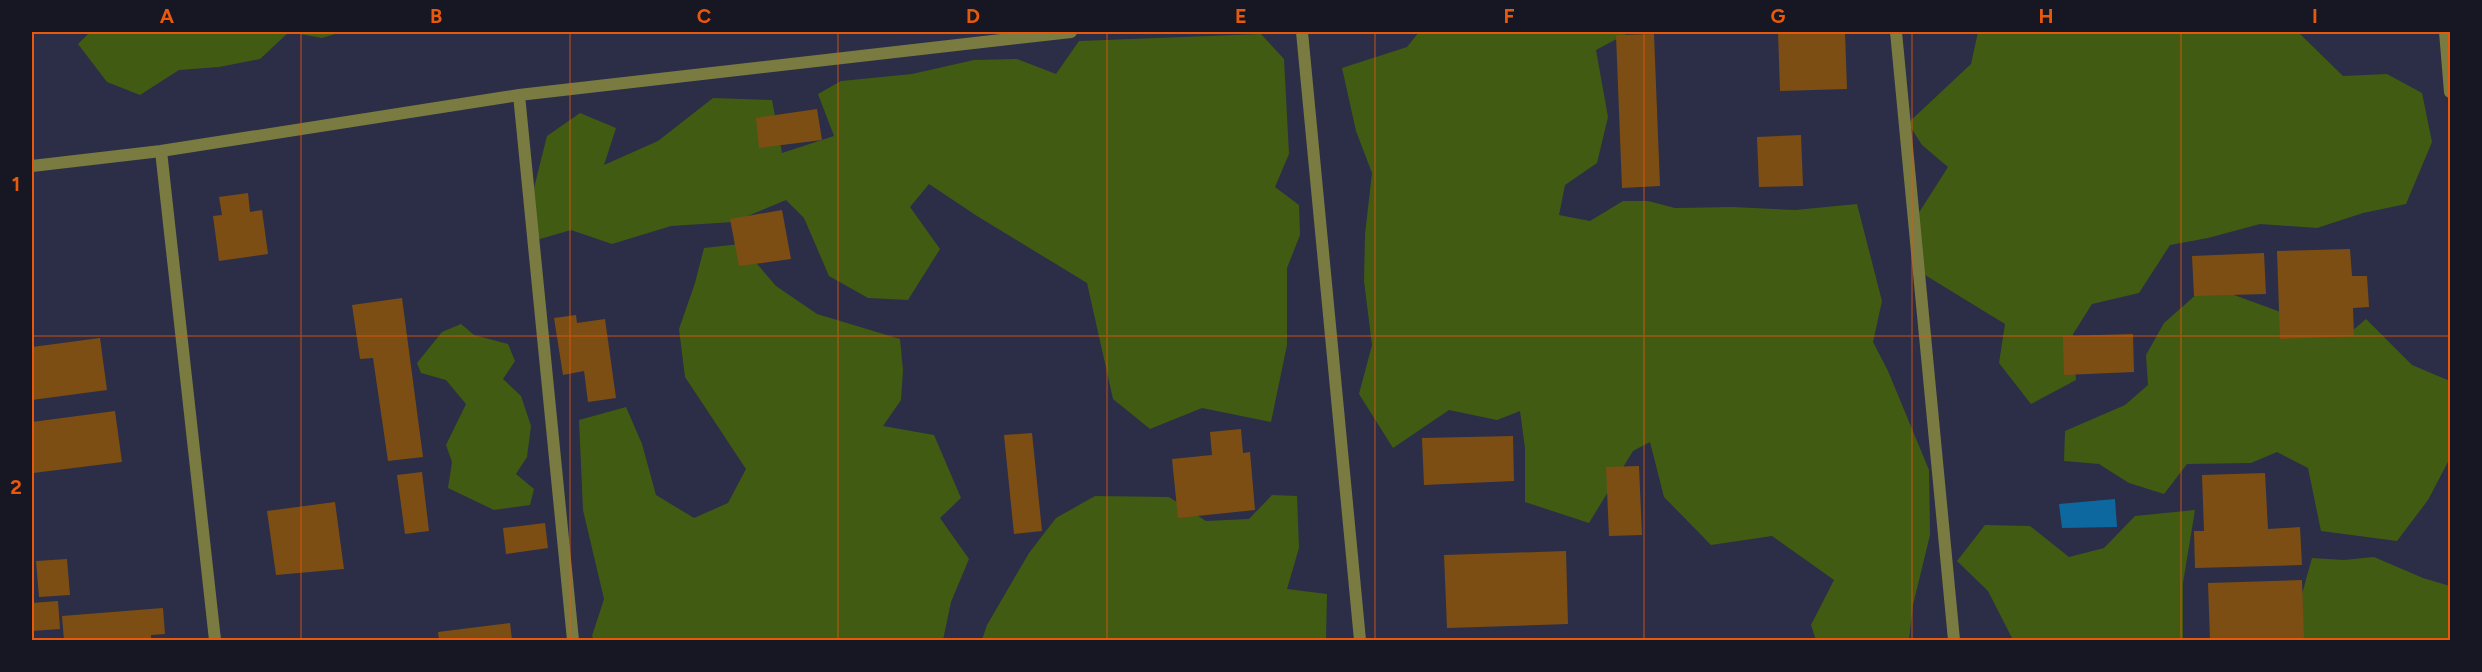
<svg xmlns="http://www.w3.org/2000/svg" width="2482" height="672" font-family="Figtree,sans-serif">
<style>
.green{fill:#415b13}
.water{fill:#0d689f}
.building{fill:#7c4e14}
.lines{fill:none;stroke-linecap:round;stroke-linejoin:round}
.minor{stroke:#7a7b41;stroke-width:12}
.grid{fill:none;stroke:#e8590c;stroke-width:1.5;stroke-opacity:0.55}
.neatline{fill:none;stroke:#e8590c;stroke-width:2}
.grid-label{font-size:20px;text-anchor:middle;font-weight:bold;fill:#e8590c}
</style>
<rect width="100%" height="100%" fill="#2b2e46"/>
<path class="green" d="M90 32H342L322 38 289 32 260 59 219 67 179 70 140 95 107 82 78 44Z
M1419 32H1630L1596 50 1608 117 1597 163 1565 185 1559 215 1590 221 1623 201H1648L1675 208 1732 207 1795 210 1857 204 1882 301 1873 342 1888 371 1929 470 1930 535 1913 605 1909 640H1816L1811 625 1834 580 1772 536 1711 545 1664 497 1650 442 1633 451 1589 523 1525 502V448L1520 411 1497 420 1449 410 1393 448 1359 394 1372 345 1364 281 1365 234 1372 173 1356 131 1342 68 1407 47Z
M1978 32H2301L2300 34 2343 76 2387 74 2422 93 2432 142 2406 204 2363 213 2317 228 2260 224 2208 238 2170 245 2139 293 2092 304 2073 334 2076 380 2031 404 1999 363 2005 324 1925 275 1913 222 1948 167 1922 145 1908 123 1971 64Z
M1261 34 1284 59 1289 154 1275 187 1299 205 1300 235 1287 268V345L1271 422 1202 408 1150 429 1113 399 1087 283 977 216 929 184 910 207 940 249 908 300 868 298 829 276 804 218 786 200 733 222 671 226 612 244 571 230 533 241 530 204 547 136 580 113 616 128 604 165 658 141 713 98 772 100 782 153 834 136 818 94 841 81 912 74 974 60 1017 59 1056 74 1079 41Z
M740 244 776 286 817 314 900 339 903 370 901 400 883 426 934 435 961 498 940 518 969 559 951 602 943 640H594L592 636 604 599 583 510 579 420 626 407 642 444 656 495 694 518 728 503 746 469 685 377 679 329 695 283 704 248Z
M2207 285 2346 336 2366 319 2412 365 2450 381V458L2428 500 2397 541 2321 531 2308 468 2277 452 2251 463 2187 464 2164 494 2129 483 2099 464 2064 461 2065 431 2125 405 2148 385 2146 355 2164 323Z
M461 324 474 335 508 344 515 361 503 379 521 396 531 426 527 457 516 474 534 489 530 505 494 510 448 488 452 462 446 445 466 404 446 380 421 373 417 363 442 332Z
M1272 495 1297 496 1299 548 1287 589 1327 594 1326 640H982L987 625 1029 553 1056 518 1095 496 1169 497 1206 521 1249 519Z
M2195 510 2183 583V640H2013L1988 591 1957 561 1985 525 2030 526 2069 557 2104 548 2135 516Z
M2374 557 2423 578 2450 586V640H2379L2340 638 2332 640H2303L2302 594 2312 558 2344 560Z"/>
<path class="water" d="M2115 499 2117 527 2062 528 2059 504Z"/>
<path class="building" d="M1778 32H1845L1847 89 1780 91Z
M1654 34 1660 186 1622 188 1616 35Z
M817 109 822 140 759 148 756 118Z
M1801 135 1803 186 1759 187 1757 137Z
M248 193 250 212 262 210 268 254 219 261 213 216 222 215 219 197Z
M782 210 791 259 739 266 730 219Z
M2350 249 2352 276H2367L2369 307 2353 308 2354 336 2280 339 2277 251Z
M2264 253 2266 294 2194 296 2192 256Z
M402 298 423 457 388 461 373 358 360 359 352 305Z
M576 315 577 323 605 319 616 398 588 402 584 371 563 375 554 318Z
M2133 334 2134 372 2064 375 2063 336Z
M100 338 107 390 32 400V347Z
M115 411 122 462 33 473 32 422Z
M1241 429 1243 453 1250 452 1255 510 1178 518 1172 459 1212 455 1210 432Z
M1032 433 1042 531 1014 534 1004 435Z
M1513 436 1514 481 1424 485 1422 438Z
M1639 466 1642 535 1609 536 1606 467Z
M422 472 429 531 405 534 397 475Z
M2265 473 2268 529 2300 527 2302 565 2195 568 2194 531H2204L2202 475Z
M335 502 344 569 276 575 267 511Z
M545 523 548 548 506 554 503 528Z
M1566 551 1568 624 1447 628 1444 555Z
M67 559 70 595 39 597 36 561Z
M2302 580 2304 640H2210L2208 583Z
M58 601 60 629 32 631V603Z
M163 608 165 634 151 635V640H64L62 616Z
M510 623 512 640H439L438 632Z"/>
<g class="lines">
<path class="minor" d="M1302 32 1360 640
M1896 32 1954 640
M2445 32 2450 92
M519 95 573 640
M161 151 215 640
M32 166 161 151 519 95 1071 32"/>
</g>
<path class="grid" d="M301 32V640M570 32V640M838 32V640M1107 32V640M1375 32V640M1644 32V640M1912 32V640M2181 32V640M32 336H2450"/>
<rect width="2482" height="672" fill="none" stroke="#161722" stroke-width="66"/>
<rect x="33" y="33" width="2416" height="606" class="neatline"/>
<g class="grid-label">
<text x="167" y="23">A</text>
<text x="436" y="23">B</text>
<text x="704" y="23">C</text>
<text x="973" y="23">D</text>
<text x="1241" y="23">E</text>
<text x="1509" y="23">F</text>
<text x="1778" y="23">G</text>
<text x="2046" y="23">H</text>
<text x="2315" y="23">I</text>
<text x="16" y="191">1</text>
<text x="16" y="494">2</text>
</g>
</svg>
